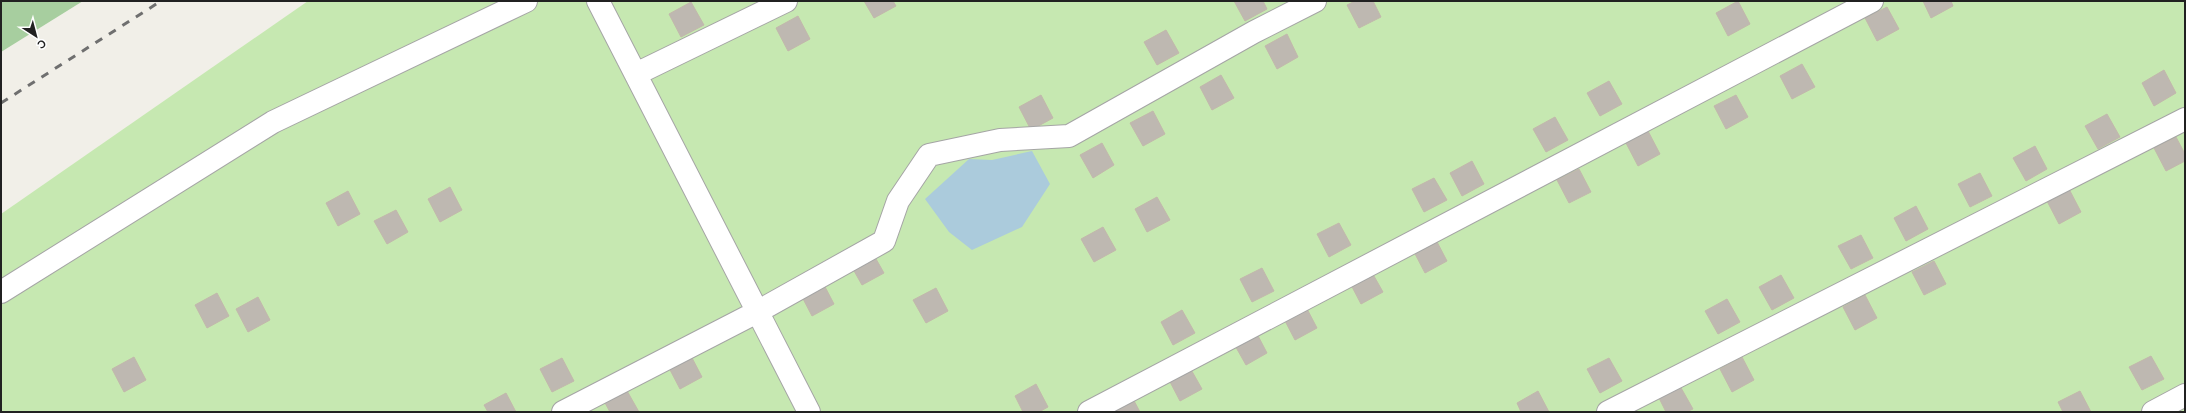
<svg xmlns="http://www.w3.org/2000/svg" width="2186" height="413" font-family="Raleway,sans-serif">
<style>
.grass{fill:#c6e8b1}
.forest{fill:#a7ce9f}
.water{fill:#abcbdc}
.building{fill:#beb8b1;stroke:#c2b8ab}
.lines{fill:none;stroke-linecap:round;stroke-linejoin:round}
.minor-casing{stroke:#a5a5a5;stroke-width:24}
.minor{stroke:#fff;stroke-width:22}
.rail{stroke:#6f6f6f;stroke-width:3;stroke-dasharray:8 8;stroke-linecap:butt}
</style>
<rect width="100%" height="100%" fill="#f1efe8"/>
<path class="grass" d="M308 1H2185V412H1V214Z"/>
<path class="forest" d="M1 1H83L1 52Z"/>
<path class="water" d="M1032 151 1050 184 1022 227 972 250 949 232 925 199 969 159 992 160Z"/>
<path class="building" d="M864 1H893L896 6 874 18Z
M1234 1H1263L1267 9 1245 21Z
M1355 1H1373L1381 17 1359 28 1347 5Z
M1738 1 1750 24 1728 36 1716 13Z
M1923 1H1951L1953 6 1931 18Z
M691 2 704 25 681 37 669 14Z
M1887 7 1899 29 1877 41 1865 18Z
M798 16 810 39 788 51 776 28Z
M1166 30 1179 53 1157 65 1144 42Z
M1287 34 1298 57 1277 69 1265 46Z
M1802 64 1815 87 1792 99 1780 76Z
M2164 70 2176 93 2154 106 2142 83Z
M1221 75 1234 98 1212 110 1200 87Z
M1609 81 1622 104 1600 116 1587 93Z
M1041 95 1053 118 1031 130 1019 107Z
M1736 95 1748 117 1726 129 1714 106Z
M1153 111 1165 134 1143 146 1130 123Z
M2107 114 2120 137 2098 149 2085 126Z
M1555 117 1568 140 1546 152 1533 129Z
M1648 131 1660 154 1638 166 1626 143Z
M2176 137 2185 154V161L2166 171 2154 148Z
M1102 143 1114 165 1093 178 1080 155Z
M2035 146 2047 169 2026 181 2013 158Z
M1472 161 1484 184 1462 196 1450 173Z
M1579 169 1591 192 1569 203 1557 180Z
M1980 173 1992 196 1970 207 1958 184Z
M1434 178 1447 200 1424 212 1412 189Z
M450 187 462 210 440 222 428 199Z
M2069 189 2081 212 2059 224 2047 201Z
M348 191 360 214 338 226 326 203Z
M1157 197 1170 220 1147 232 1135 209Z
M1916 206 1928 229 1906 241 1894 218Z
M396 210 408 232 387 244 374 221Z
M1339 223 1351 245 1329 257 1317 234Z
M1103 227 1116 250 1094 262 1081 239Z
M1861 235 1873 258 1851 269 1838 246Z
M1435 238 1447 261 1425 273 1413 250Z
M871 250 884 273 862 285 849 262Z
M1934 261 1946 284 1924 295 1912 272Z
M1262 268 1274 291 1252 302 1240 279Z
M1370 269 1383 292 1361 304 1349 281Z
M1781 275 1794 298 1772 310 1759 287Z
M822 281 834 304 812 316 800 293Z
M936 288 948 311 926 323 913 300Z
M217 293 229 316 207 328 195 305Z
M1865 295 1877 318 1855 330 1843 307Z
M258 297 270 320 248 332 236 309Z
M1727 299 1740 322 1718 334 1705 311Z
M1305 305 1317 328 1295 340 1283 317Z
M1182 310 1195 333 1173 345 1161 322Z
M1255 330 1267 353 1246 365 1233 342Z
M690 354 702 377 680 389 668 366Z
M2151 356 2164 379 2142 390 2129 367Z
M134 357 146 380 124 392 112 369Z
M1742 357 1754 380 1732 392 1720 369Z
M562 358 574 381 552 392 540 369Z
M1609 358 1622 381 1600 393 1587 369Z
M1189 366 1202 389 1180 401 1168 378Z
M1036 384 1048 407 1039 412H1023L1015 396Z
M1680 386 1693 409 1686 412H1666L1659 398Z
M626 389 639 412H610L604 401Z
M1538 391 1549 412H1521L1517 403Z
M2080 391 2091 412H2063L2058 402Z
M506 393 516 412H488L484 405Z
M1132 397 1140 412H1111Z"/>
<g class="lines">
<defs>
<path id="minor" d="M598 1 809 412
M636 74 786 1
M1 292 273 122 526 1
M563 412 757 312 884 241 898 201 929 155 1000 140 1069 136 1254 32 1315 1
M1089 412 1872 1
M1608 412 2185 119
M2153 412 2185 395"/>
</defs>
<use href="#minor" class="minor-casing"/>
<use href="#minor" class="minor"/>
<path class="rail" d="M1 103 161 1"/>
</g>
<rect width="2186" height="413" fill="none" stroke="#212121" stroke-width="4"/>
<g transform="translate(36 36) rotate(144)" stroke="#ffffff" stroke-width="3" paint-order="stroke">
<path d="M0-3L7 15L0 10L-7 15Z" fill="#212121"/>
<text y="-6" font-size="11" font-weight="bold" text-anchor="middle" fill="#212121">С</text>
</g>
</svg>
